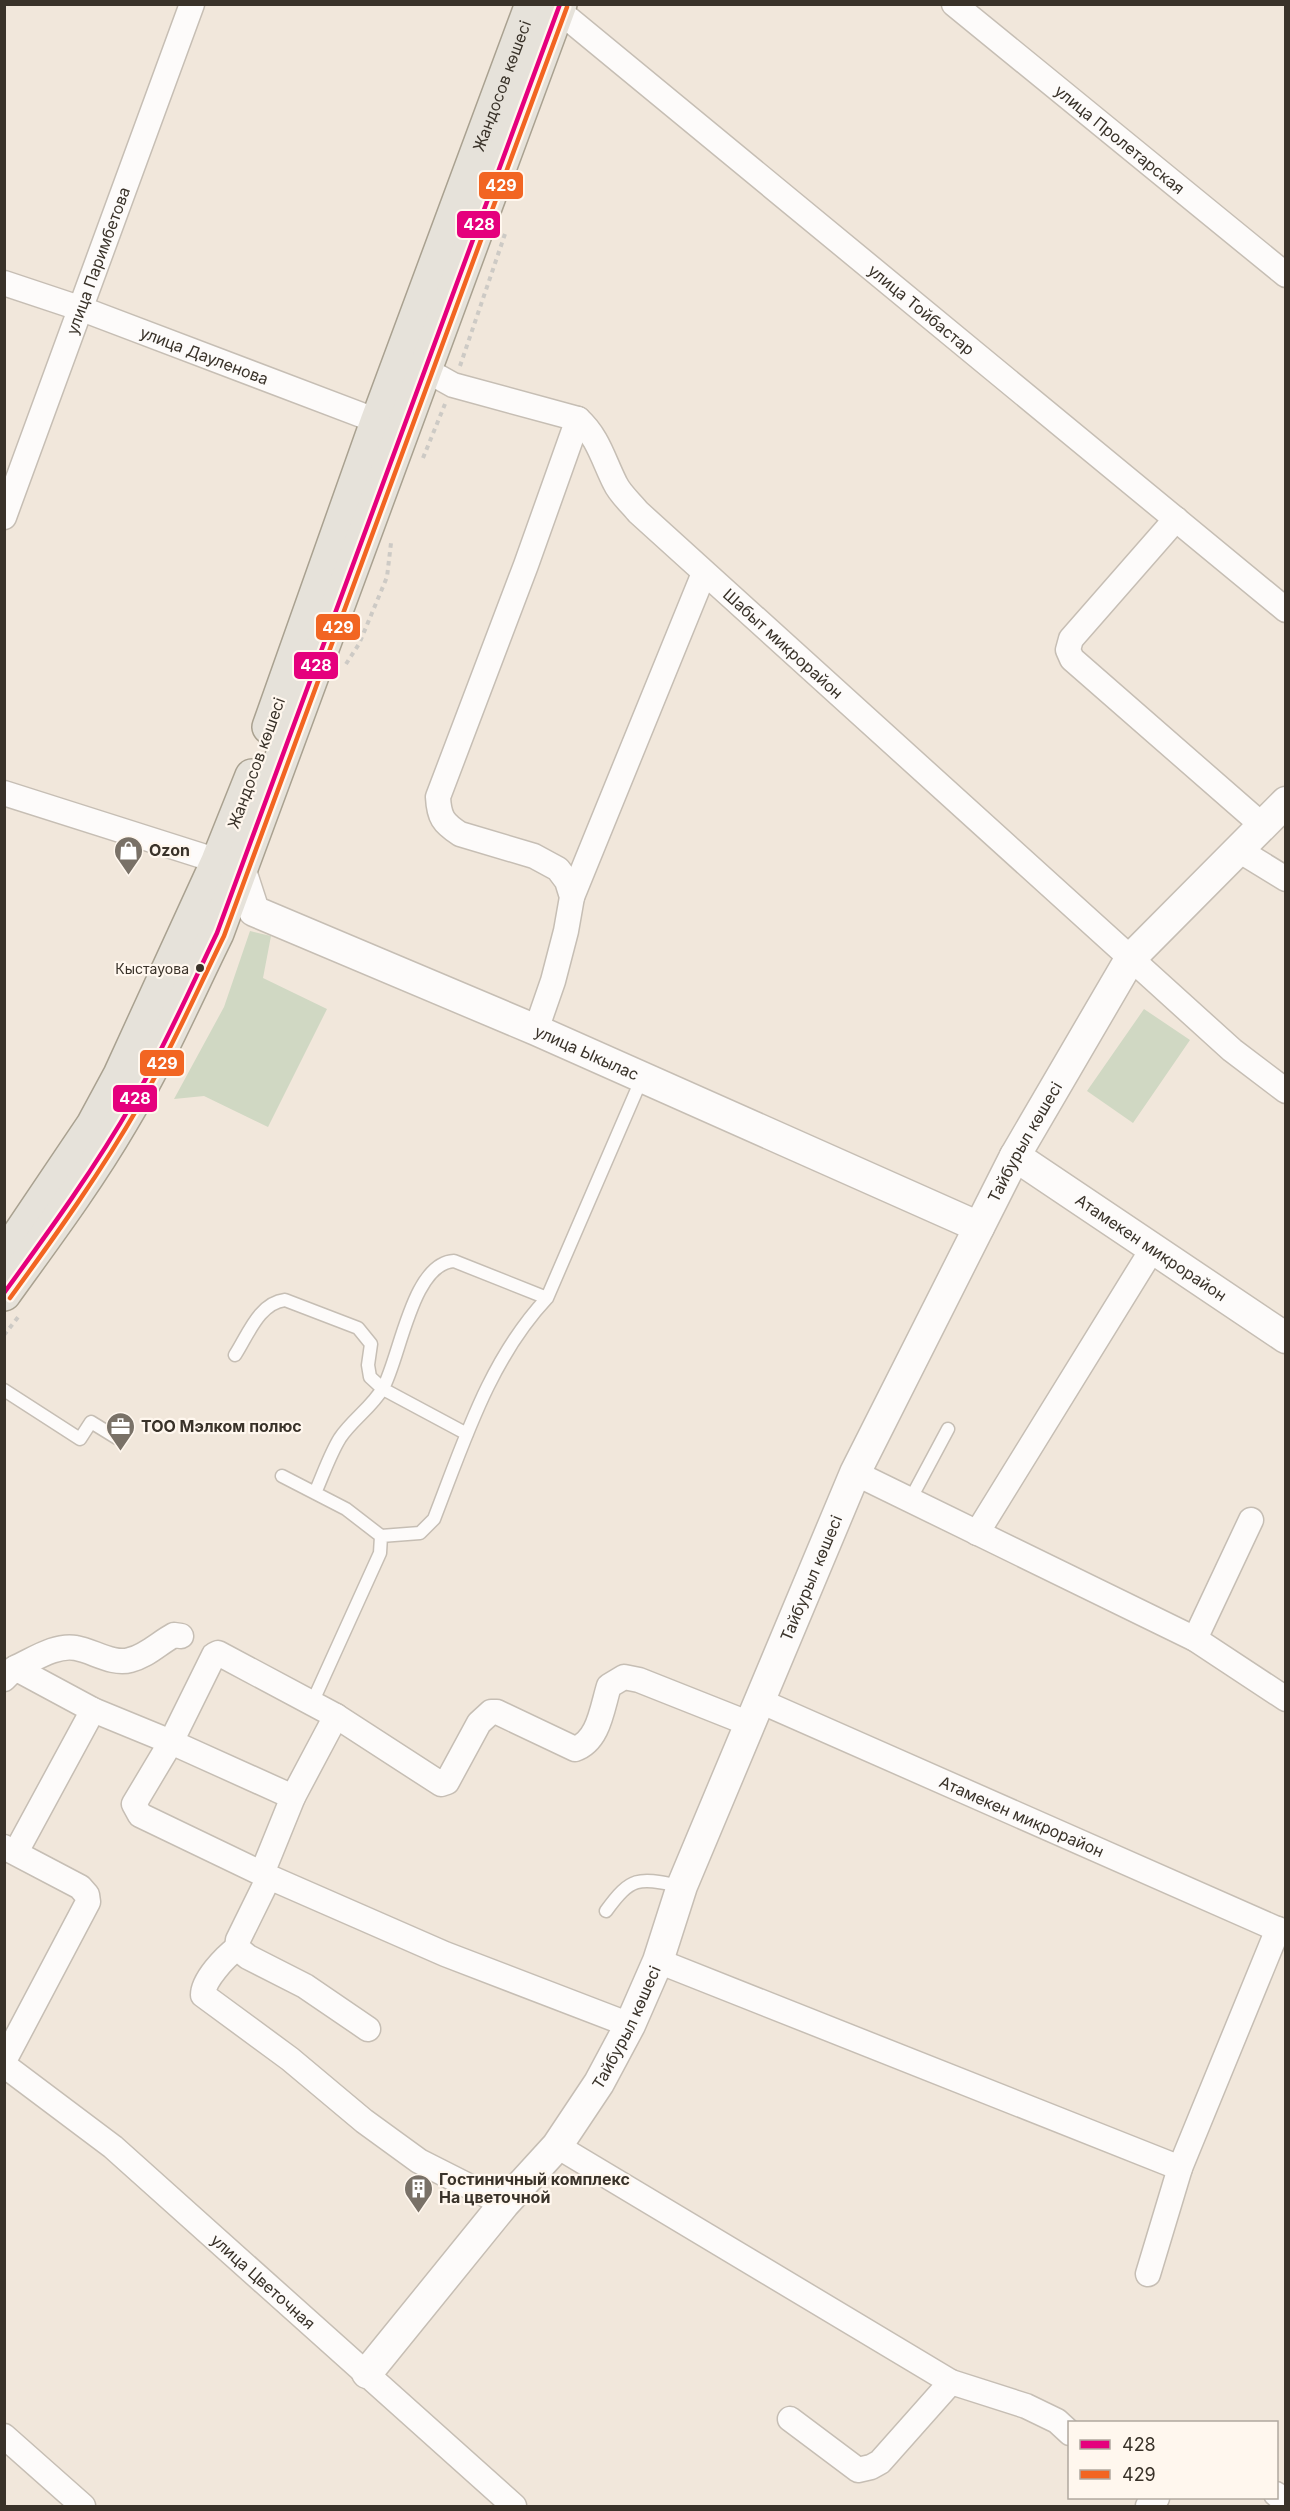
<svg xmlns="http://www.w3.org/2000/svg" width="1290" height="2511" font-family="Inter,sans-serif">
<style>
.green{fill:#d0d8c3}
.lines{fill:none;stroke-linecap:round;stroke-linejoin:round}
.service-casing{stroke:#c6beb4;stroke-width:15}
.minor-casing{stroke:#c6beb4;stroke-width:27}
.tertiary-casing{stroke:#c6beb4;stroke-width:33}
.primary-casing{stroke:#a9a190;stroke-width:36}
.path{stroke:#cdcac5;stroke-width:4;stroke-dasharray:4.5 4.5;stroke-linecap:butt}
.service{stroke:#fdfbfa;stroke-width:12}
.minor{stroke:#fdfbfa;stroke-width:24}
.tertiary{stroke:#fdfbfa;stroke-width:30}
.primary{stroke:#e6e2da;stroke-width:33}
.bus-1-casing{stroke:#fff7ee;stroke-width:9}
.bus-2-casing{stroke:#fff7ee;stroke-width:9}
.bus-1{stroke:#e5007d;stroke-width:4.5}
.bus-2{stroke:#f26522;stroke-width:4.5}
.bus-dot{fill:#393229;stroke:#fff7ee;stroke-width:2}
.labels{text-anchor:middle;stroke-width:4.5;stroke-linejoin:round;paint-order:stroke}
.bus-label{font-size:14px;fill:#393229;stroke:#fff7ee;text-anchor:end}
.street-label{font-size:16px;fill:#393229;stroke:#fff7ee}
.poi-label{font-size:16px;font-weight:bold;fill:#393229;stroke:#fff7ee;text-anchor:start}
.line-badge{stroke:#fff7ee;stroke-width:2}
.badge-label{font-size:16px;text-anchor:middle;font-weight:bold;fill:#fff}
</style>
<rect width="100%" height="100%" fill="#f1e7db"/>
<path class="green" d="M250 931 271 936 263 978 327 1009 268 1127 204 1096 174 1099 224 1007Z
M1144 1009 1190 1040 1133 1123 1087 1091Z"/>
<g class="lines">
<defs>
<path id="service" d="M235 1355C248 1335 259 1303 285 1300L358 1328 371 1344 368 1365 370 1377 383 1389 467 1434
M4 1390 80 1439 91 1422 117 1438
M282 1476 346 1509 381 1536 380 1553 312 1703
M315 1493C323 1475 330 1454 340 1438 352 1420 372 1407 383 1388 400 1358 412 1263 454 1261L547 1298
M910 1500 948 1429
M381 1536 420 1533 434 1519C464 1442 489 1360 547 1298L642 1078
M606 1911C632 1875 639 1878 681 1886"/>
<g id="minor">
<path id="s1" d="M954 4 1286 275"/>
<path id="s2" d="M558 10 1286 610"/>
<path id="s3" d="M4 283 82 309 393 427"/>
<path id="s4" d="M426 370 453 385 578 419C598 437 603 459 615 483 620 494 631 503 638 512L1232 1050 1286 1091"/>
<path id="s5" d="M4 517 192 4"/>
<path d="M1176 519 1071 639 1068 650 1072 659 1262 825"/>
<path d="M4 793 218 861"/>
<path d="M1237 849 1286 879"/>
<path d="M572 897 704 573"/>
<path d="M536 1030 553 981 566 931 572 897 567 881 558 869 534 856 460 834C443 823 439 817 438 797L526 565 578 419"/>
<path d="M855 1473 1195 1639 1286 1699"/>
<path d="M977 1533 1153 1248"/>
<path d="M1195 1639 1251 1520"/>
<path d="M15 1668C33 1660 56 1644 76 1648 93 1651 113 1665 130 1660 147 1656 159 1643 174 1635L181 1636"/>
<path d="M4 1679 15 1668 93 1710 171 1742 214 1655 218 1653 336 1716 441 1784 447 1782 479 1723 491 1712H497L575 1749C599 1741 602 1708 609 1686L624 1677 639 1680 750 1724"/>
<path id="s6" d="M760 1701 1286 1933"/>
<path d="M336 1716 293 1797 265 1866 264 1871 269 1877 445 1954 630 2025"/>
<path d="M293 1797 171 1742 134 1804 140 1815 269 1877 238 1940 237 1948 248 1957 305 1986 368 2029"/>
<path d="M4 1847 80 1887 87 1895 88 1902 4 2061"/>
<path d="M16 1852 93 1710"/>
<path d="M237 1948C225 1957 203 1980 203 1995L290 2059 364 2121 419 2161 504 2204"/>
<path d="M658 1961 1180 2168"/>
<path id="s7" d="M4 2065 113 2147 514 2506"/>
<path d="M557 2146 951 2382 1026 2406 1057 2421 1070 2433"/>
<path d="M1148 2274 1180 2168 1278 1929"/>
<path d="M790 2419 858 2470 871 2467 880 2462 951 2382"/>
<path d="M4 2436 83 2506"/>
<path d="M1276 2494 1286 2502"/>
<path d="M1148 2506 1157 2498"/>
</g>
<g id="tertiary">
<path id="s8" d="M226 865 241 871 254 911 536 1030 979 1227"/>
<path id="s9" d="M1015 1156 1286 1338"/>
<path id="s10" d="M367 2373 504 2204 557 2146 599 2083 630 2025 658 1961 682 1886 855 1473 1015 1156 1130 959 1286 802"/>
</g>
<g id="primary">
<path id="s11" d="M269 727 377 422 532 4"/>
<path d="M6 1254 93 1125 120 1075 218 861 252 776"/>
<path d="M4 1294C45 1237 87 1181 122 1121 158 1061 186 996 217 933L560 4"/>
</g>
</defs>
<use href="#service" class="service-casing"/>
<use href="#minor" class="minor-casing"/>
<use href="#tertiary" class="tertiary-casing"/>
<use href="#primary" class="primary-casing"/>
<path class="path" d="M460 366 505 234
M423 458 445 404
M346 664 359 644 387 577 391 543
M4 1335 19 1316"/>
<use href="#service" class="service"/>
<use href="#minor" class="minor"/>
<use href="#tertiary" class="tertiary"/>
<use href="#primary" class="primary"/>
<defs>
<path id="bus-1" d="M4 1293C50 1230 95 1168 134 1100 165 1046 190 989 217 933L560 4"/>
<path id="bus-2" d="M10 1298C56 1235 101 1172 140 1104 171 1050 196 993 224 936L567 7"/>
</defs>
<use href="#bus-1" class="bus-1-casing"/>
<use href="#bus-2" class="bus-2-casing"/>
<use href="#bus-1" class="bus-1"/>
<use href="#bus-2" class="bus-2"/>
</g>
<defs>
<symbol id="shop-pin" viewBox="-11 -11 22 30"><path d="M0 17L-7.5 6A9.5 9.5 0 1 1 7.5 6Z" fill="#797167" stroke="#fff7ee"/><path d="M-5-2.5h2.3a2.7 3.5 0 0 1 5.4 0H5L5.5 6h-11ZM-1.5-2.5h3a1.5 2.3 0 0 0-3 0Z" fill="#fff"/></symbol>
<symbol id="office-pin" viewBox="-11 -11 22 30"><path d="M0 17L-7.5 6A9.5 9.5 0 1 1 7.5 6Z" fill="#797167" stroke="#fff7ee"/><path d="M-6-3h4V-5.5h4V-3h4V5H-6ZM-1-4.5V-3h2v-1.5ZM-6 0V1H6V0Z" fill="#fff"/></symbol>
<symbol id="building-pin" viewBox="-11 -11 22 30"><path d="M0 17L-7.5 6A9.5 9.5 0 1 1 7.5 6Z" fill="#797167" stroke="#fff7ee"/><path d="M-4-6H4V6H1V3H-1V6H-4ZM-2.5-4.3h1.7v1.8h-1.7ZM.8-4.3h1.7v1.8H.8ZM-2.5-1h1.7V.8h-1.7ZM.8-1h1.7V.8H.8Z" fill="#fff"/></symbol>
</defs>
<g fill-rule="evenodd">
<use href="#shop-pin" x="112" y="834" width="33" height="45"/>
<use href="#office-pin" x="104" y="1410" width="33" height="45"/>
<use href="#building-pin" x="402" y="2172" width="33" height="45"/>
</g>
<circle class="bus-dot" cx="200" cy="968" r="5"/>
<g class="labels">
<g class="bus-label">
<text x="189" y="974">Кыстауова</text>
</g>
<g class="street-label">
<text dy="6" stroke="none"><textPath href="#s11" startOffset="682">Жандосов көшесі</textPath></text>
<text dy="6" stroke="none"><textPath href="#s1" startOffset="214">улица Пролетарская</textPath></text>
<text dy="6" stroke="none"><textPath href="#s5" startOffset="273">улица Паримбетова</textPath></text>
<text dy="6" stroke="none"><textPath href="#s2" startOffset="471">улица Тойбастар</textPath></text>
<text dy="6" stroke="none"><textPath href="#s3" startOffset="213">улица Дауленова</textPath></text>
<text dy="6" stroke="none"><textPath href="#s4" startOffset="468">Шабыт микрорайон</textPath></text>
<text transform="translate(256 763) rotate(-70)" y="6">Жандосов көшесі</text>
<text dy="6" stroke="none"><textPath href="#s8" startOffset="420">улица Ыкылас</textPath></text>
<text dy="6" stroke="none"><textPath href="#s10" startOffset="1406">Тайбурыл көшесі</textPath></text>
<text dy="6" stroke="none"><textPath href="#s9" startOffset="164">Атамекен микрорайон</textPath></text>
<text dy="6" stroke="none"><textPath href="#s10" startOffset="920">Тайбурыл көшесі</textPath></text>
<text dy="6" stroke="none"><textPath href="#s6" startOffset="286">Атамекен микрорайон</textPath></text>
<text dy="6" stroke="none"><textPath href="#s10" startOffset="434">Тайбурыл көшесі</textPath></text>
<text dy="6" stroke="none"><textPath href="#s7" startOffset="338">улица Цветочная</textPath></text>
</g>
<g class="poi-label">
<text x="149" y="856">Ozon</text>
<text x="141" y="1432">ТОО Мэлком полюс</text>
<text x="439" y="2185">Гостиничный комплекс<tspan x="439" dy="18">На цветочной</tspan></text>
</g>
</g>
<g class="line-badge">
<rect x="478" y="171" width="46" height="29" rx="6" fill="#f26522"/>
<rect x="456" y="210" width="45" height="29" rx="6" fill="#e5007d"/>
<rect x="315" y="613" width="46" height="28" rx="6" fill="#f26522"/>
<rect x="293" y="651" width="46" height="29" rx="6" fill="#e5007d"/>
<rect x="139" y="1049" width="46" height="28" rx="6" fill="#f26522"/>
<rect x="112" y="1084" width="46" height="29" rx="6" fill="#e5007d"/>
</g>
<g class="badge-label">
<text x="501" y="191">429</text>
<text x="479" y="230">428</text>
<text x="338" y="633">429</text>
<text x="316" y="671">428</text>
<text x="162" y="1069">429</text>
<text x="135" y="1104">428</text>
</g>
<rect width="1290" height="2511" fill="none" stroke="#393229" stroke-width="12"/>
<rect x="1068" y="2421" width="210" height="78" fill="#fff7ee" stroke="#b0a89f" stroke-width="1.5"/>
<rect x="1080" y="2440" width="30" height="9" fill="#e5007d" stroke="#b0a89f" stroke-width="1.5"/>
<text x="1122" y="2451" font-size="18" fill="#393229">428</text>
<rect x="1080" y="2470" width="30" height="9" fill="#f26522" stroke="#b0a89f" stroke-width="1.5"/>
<text x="1122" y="2481" font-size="18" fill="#393229">429</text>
</svg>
